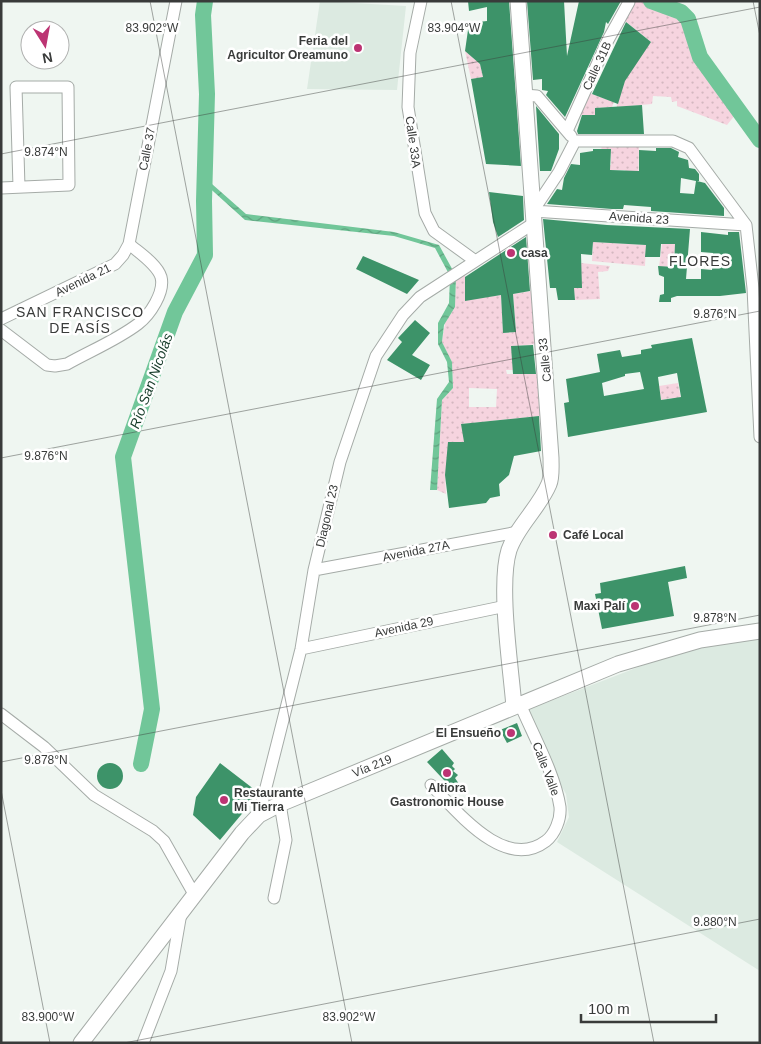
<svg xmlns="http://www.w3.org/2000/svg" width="761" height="1044" font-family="Helvetica,sans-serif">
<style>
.built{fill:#dceae1}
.grass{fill:url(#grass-dots);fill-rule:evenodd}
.water{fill:url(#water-waves)}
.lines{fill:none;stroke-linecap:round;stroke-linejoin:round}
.river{stroke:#71c699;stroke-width:16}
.building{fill:#3d9369;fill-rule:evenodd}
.street-casing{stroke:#a5aba7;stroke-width:13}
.secondary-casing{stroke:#a5aba7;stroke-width:17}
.street{stroke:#fff;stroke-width:11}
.secondary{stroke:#fff;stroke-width:15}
.ticks{fill:none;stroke:#393b3a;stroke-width:1;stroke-opacity:0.45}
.poi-dot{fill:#bc3473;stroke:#fff;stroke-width:2}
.labels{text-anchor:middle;stroke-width:5;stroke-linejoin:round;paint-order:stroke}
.poi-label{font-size:12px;font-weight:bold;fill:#393b3a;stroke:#fff;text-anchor:end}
.street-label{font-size:12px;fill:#393b3a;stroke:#fff}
.neighbourhood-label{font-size:14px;letter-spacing:1px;fill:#393b3a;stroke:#fff}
.water-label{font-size:14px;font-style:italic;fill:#173c2a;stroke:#fff}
.ticks-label{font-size:12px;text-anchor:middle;fill:#393b3a;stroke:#fff;stroke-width:5;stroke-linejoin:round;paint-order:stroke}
</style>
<defs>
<pattern id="grass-dots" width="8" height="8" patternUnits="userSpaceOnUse" patternTransform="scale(1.25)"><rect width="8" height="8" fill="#f6d4df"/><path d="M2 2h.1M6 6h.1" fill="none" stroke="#d4b7c0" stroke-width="1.8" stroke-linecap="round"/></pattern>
<pattern id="water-waves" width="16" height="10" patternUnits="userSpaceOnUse" patternTransform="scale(1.25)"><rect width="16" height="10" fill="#71c699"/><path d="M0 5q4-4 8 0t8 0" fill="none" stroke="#5ea27e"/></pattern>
</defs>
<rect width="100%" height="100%" fill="#eff6f1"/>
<path class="built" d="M320 1 406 6 397 90 307 89Z
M760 639V971L557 842 569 817 566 794 551 768 527 710 667 656 716 645Z"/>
<path class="grass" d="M635 1H651L681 12 688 19 700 57 739 110 727 125 677 106V101L672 102 671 97 653 96 652 104 617 107C614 90 641 55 651 42L625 21Z
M465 51 480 64 483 77 471 79Z
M589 93 614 102 612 107 595 108V115H579Z
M639 143 638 190 625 170H612V177L589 166 611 165V151H601L602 144Z
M593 242 646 245 645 266 592 261Z
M662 244H675L674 266 659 267Z
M571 262 610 266 608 271 598 272 600 299 575 300Z
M465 271V300L501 295 503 333 516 332 513 294 532 291 538 344 512 346 513 370H506L507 374H540V416L462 424 464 442C447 464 444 465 446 494L437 490 442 400 453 388 452 362 442 342 445 323 455 307 456 276ZM469 388 497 389 496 407H469Z
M678 383 684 416 672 398 661 400 659 386Z"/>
<path class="water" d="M204 177 246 214 394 232 439 245 456 276 455 307 444 325 442 342 452 362 453 388 442 400 437 490H430L437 399 449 382 447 362 438 344V323L449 303 450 276 435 248 394 236 245 220 204 183Z"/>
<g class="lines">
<path class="river" d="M651 1 681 12 688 19 700 57 760 140
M141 764 152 709 123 457 175 312 205 255 204 201 207 94 203 15 205 1"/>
</g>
<path class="building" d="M468 1H509L521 166 486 164 471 79 483 77 480 64 465 51 469 23 487 21V7L469 11Z
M527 1H564L567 56 579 1H621L608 24 606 22 604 32 565 117 546 95 548 91 542 90V79L533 80Z
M626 22 651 42 625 81 618 104 592 94Z
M642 105 644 134H578L577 131 582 115H595V108Z
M536 106 559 134V149L551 171H540Z
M656 148H671L679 152 678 157 688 160 689 168 695 169 699 174V181H697L705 183 724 208V216L651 211V207L624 205 623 209H612L547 204 557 189 562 190 564 178 571 164 580 165V153L593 151V149H611L610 170 639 171V150L656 151ZM681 178 696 181 694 194 680 193Z
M489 192 523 196 524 220 498 237 493 222Z
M543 219 607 225 690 229 686 279H701V269L712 270 713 253 701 252V232L728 235V232H739L746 293 720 296H677L671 298V302H659L660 295 664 294V277L659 275 658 266 674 267 675 244H661L660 257H645L646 245 593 242 592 255 581 254 582 288H574L575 300H558L556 288H550Z
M526 237 530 291 513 294 516 332 503 333 501 295 465 301V277Z
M363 256 419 280 407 294 356 269Z
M415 320 430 333 412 355 430 365 421 380 387 360 402 342 398 338Z
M692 338 707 412 568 437 564 403 569 402 566 379 600 372 597 354 620 350 622 357 641 354V350L652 348 651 345ZM640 372 644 389 604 396 602 383 625 376V374ZM677 373 681 397 661 400 658 377Z
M533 345 536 374H513L511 346Z
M539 416 541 451 514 456 509 475 499 484 500 496 490 498 486 503 449 508 445 475 448 442H464L461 424Z
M685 566 687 578 668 582 674 616 602 629 595 594 601 593 600 583Z
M517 723 522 736 507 743 500 730Z
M442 749 454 763 452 766 455 769 453 771 458 775 455 778 463 790 457 794 427 762Z
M220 763 255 790 251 803 220 840 193 815 196 797Z
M97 776a13 13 0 1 1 26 0a13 13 0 1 1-26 0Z"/>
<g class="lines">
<defs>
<path id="street" d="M421 1 410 53 408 107 425 213 434 231 474 260
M524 95 537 96 571 136
M567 131 608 40 629 2
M575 141H673L689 148 746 225 753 288 760 437
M1 188 69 185 68 87H16L19 187
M533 211 746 225
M533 211 559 172 575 141
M1 319 115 264 123 255 129 244 176 1
M1 330 47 365 55 366 67 364C90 351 117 340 138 324 150 315 165 292 161 277 157 264 138 252 129 244
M314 570 518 532
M301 649 506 606
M1 714 44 747 94 795 153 831 164 841 194 894
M431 785C458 812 505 872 546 841 555 834 561 819 560 807 555 774 533 735 520 704
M259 815 301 649 314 570 340 462 376 356 403 315 420 297 534 223
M274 898 286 840 280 804
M143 1043 171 971 181 913"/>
<path id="secondary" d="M514 707C511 668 498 585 509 550 517 526 539 508 549 484 552 477 551 466 551 458L518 1
M81 1043 242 833 259 815 280 804 618 664 700 640 760 631"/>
</defs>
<use href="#street" class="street-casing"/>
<use href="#secondary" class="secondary-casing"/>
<use href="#street" class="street"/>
<use href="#secondary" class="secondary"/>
</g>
<path class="ticks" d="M150 1 352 1043M451 1 654 1043M753 1 760 36M1 154 760 7M1 458 760 311M1 762 760 615M1 790 50 1043M124 1043 760 919"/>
<g class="poi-dot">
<circle cx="358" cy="48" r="5"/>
<circle cx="511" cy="253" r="5"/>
<circle cx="553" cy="535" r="5"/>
<circle cx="635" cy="606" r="5"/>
<circle cx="511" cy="733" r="5"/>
<circle cx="447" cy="773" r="5"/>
<circle cx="224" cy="800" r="5"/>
</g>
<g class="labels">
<g class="poi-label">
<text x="348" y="45">Feria del<tspan x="348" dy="14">Agricultor Oreamuno</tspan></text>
<text x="521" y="257" text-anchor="start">casa</text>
<text x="563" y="539" text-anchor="start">Café Local</text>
<text x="625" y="610">Maxi Palí</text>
<text x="501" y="737">El Ensueño</text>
<text x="447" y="792" text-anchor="middle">Altiora<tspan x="447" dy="14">Gastronomic House</tspan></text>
<text x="234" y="797" text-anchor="start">Restaurante<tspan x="234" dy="14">Mi Tierra</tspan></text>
</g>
<g class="street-label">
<text transform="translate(597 66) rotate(-65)" y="4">Calle 31B</text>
<text transform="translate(413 142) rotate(82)" y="4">Calle 33A</text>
<text transform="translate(147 149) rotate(-79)" y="4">Calle 37</text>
<text transform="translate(639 218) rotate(4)" y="4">Avenida 23</text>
<text transform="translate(83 280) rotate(-26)" y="4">Avenida 21</text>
<text transform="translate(545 360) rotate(-96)" y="4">Calle 33</text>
<text transform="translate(327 516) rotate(-77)" y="4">Diagonal 23</text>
<text transform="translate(416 551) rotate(-11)" y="4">Avenida 27A</text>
<text transform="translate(404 627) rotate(-12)" y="4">Avenida 29</text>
<text transform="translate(372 766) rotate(-22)" y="4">Vía 219</text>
<text transform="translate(546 769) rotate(69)" y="4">Calle Valle</text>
</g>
<g class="neighbourhood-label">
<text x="700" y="266">FLORES</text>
<text x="80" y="317">SAN FRANCISCO<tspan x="80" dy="16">DE ASÍS</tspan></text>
</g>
<g class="water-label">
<text transform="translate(151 381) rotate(-70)" y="5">Río San Nicolás</text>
</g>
</g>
<g class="ticks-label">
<text x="152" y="32">83.902°W</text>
<text x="454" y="32">83.904°W</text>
<text x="46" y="156">9.874°N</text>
<text x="715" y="318">9.876°N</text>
<text x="46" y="460">9.876°N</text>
<text x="715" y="622">9.878°N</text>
<text x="46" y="764">9.878°N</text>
<text x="715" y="926">9.880°N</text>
<text x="48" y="1021">83.900°W</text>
<text x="349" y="1021">83.902°W</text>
</g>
<rect width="761" height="1044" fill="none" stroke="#393b3a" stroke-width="5"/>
<g transform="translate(45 45) rotate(169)"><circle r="24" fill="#ffffff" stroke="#b0b1b0"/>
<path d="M0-4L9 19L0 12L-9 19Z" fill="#bc3473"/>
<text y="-8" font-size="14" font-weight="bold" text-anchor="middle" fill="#393b3a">N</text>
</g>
<path d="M581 1014v8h135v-8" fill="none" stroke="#393b3a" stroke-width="2.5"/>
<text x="588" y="1014" font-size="15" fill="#393b3a" stroke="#ffffff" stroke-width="4" paint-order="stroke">100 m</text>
</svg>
